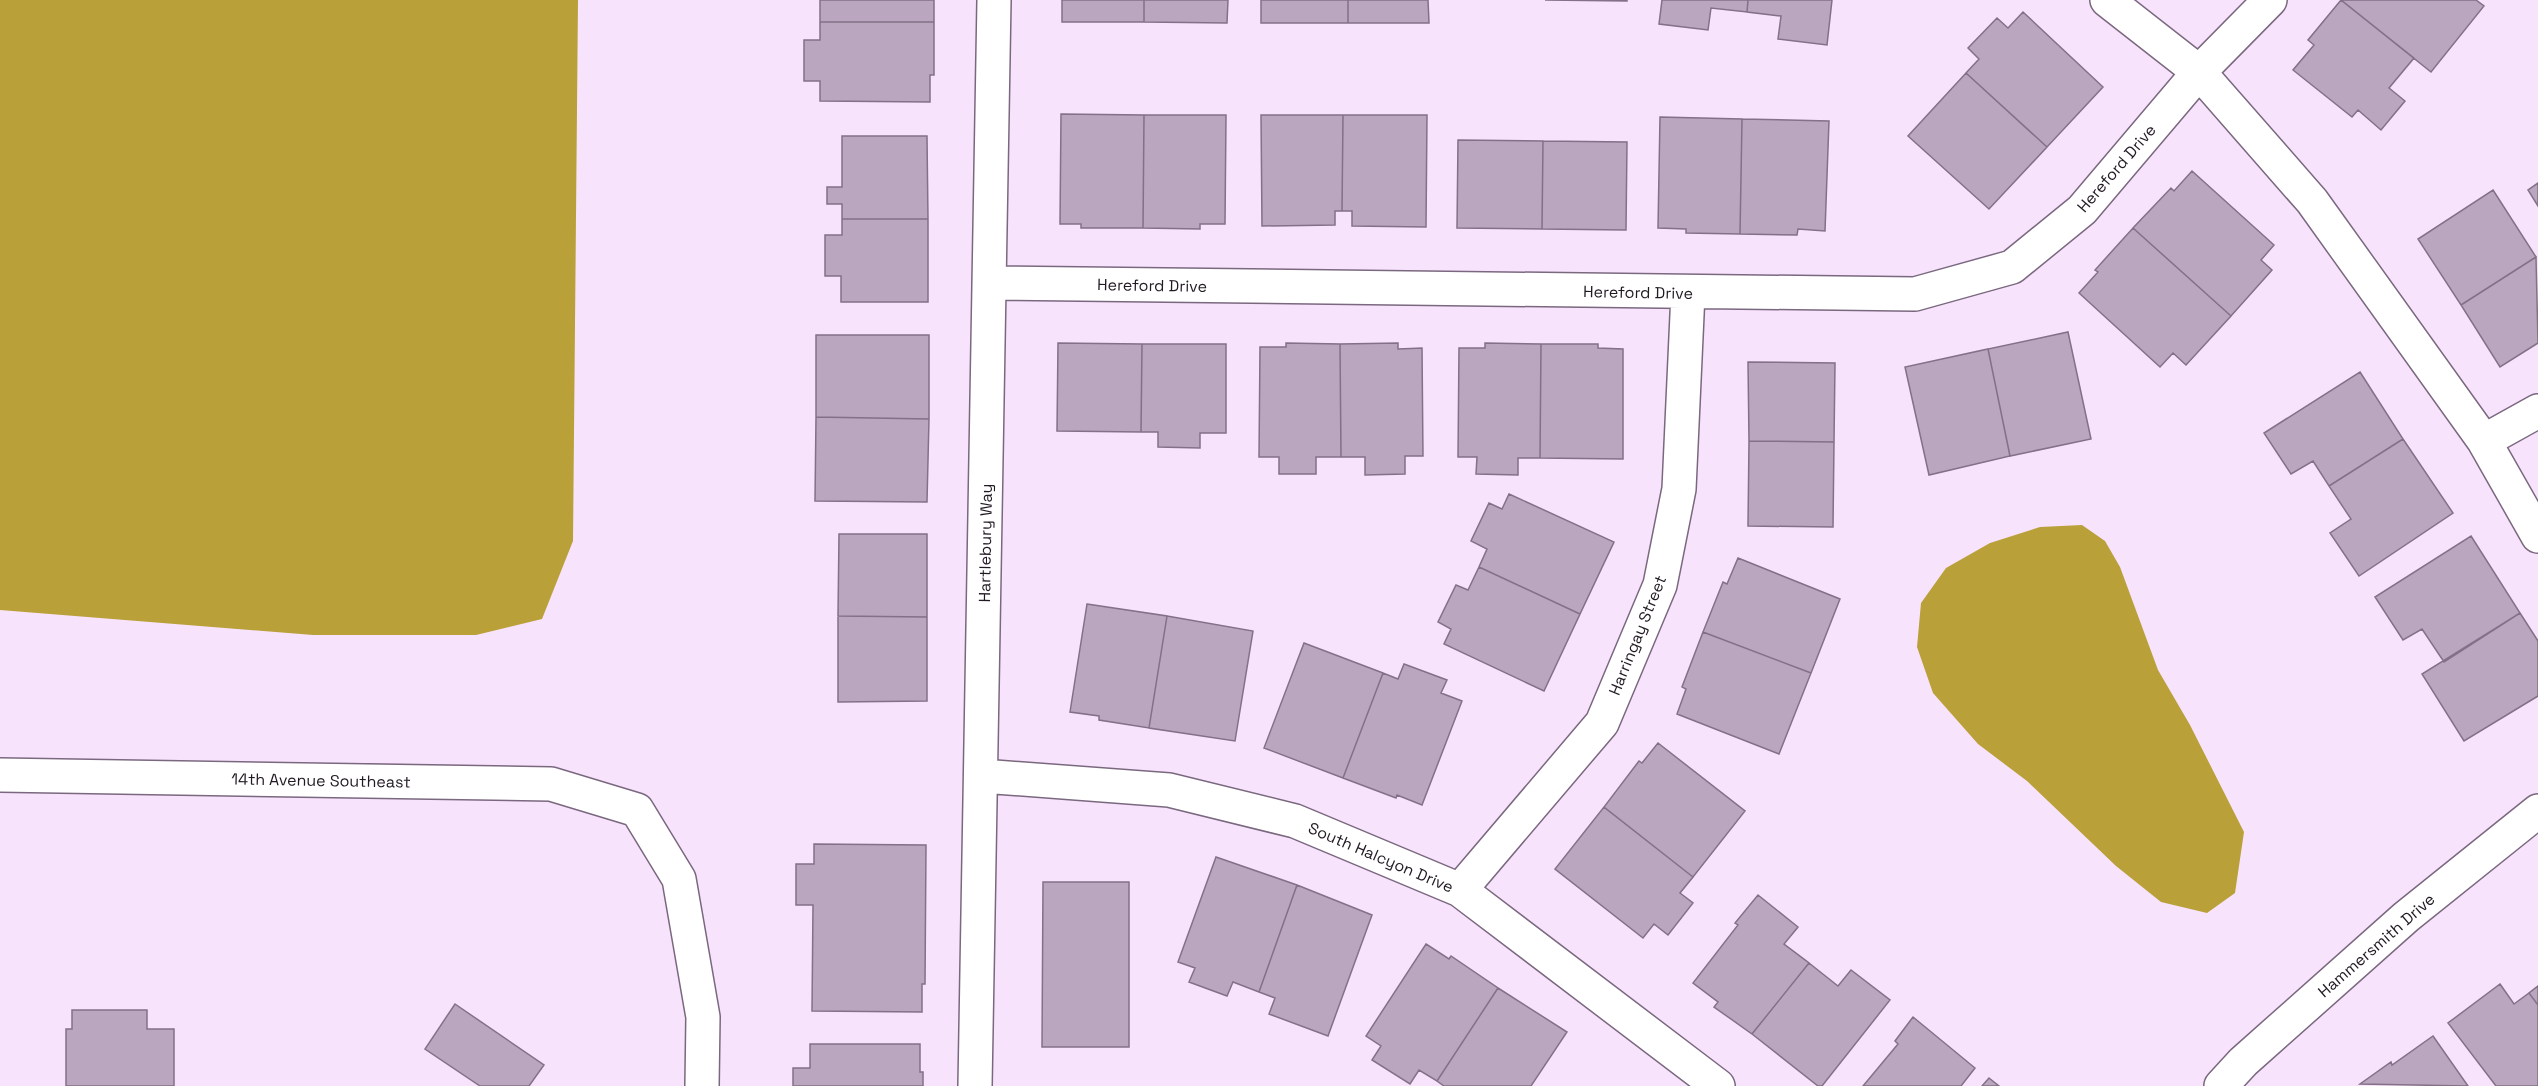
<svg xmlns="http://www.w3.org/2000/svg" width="2538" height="1086" font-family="'Space Grotesk',sans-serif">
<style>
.water{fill:#b9a038}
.building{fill:#baa6bf;stroke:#837188;stroke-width:1.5}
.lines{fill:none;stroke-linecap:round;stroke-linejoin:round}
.minor-casing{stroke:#7a687f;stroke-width:36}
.minor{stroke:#fff;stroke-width:33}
.labels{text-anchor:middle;stroke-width:5;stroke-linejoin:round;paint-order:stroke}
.street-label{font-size:16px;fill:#221a23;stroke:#fff}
</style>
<rect width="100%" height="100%" fill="#f8e3fd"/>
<path class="water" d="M0 0H578L573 541 542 619 476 635H313L0 610Z
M2082 525 2105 541 2120 567 2158 670 2190 725 2244 832 2235 893 2207 913 2161 902 2116 866 2027 781 1978 744 1933 693 1917 647 1921 603 1946 568 1990 543 2040 527Z"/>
<path class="building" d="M820 0H934V22H820Z
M1062 0H1144V22H1062Z
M1144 0H1228L1227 23 1144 22Z
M1261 0H1348V23H1261Z
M1348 0H1428L1429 23H1348Z
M1545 0H1627V1Z
M1662 0H1748L1747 12 1711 8 1708 30 1659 24Z
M1748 0H1832L1827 45 1778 39 1781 16 1747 12Z
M2341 0 2414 58 2389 88 2405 101 2381 130 2358 110 2352 117 2293 70 2314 45 2308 40Z
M2341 0H2476L2484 6 2431 72Z
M2023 12 2103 87 2047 147 1966 73 1979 59 1968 48 1997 18 2008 28Z
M820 22H934V75H930V102L820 101V81H804V40H820Z
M1966 73 2047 147 1989 209 1908 136Z
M1061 114 1144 115 1143 228H1081V224H1060Z
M1144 115H1226L1225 224H1200V229L1143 228Z
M1261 115H1343L1342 211H1335V225L1262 226Z
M1343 115H1427L1426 227 1352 226V211H1342Z
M1660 117 1742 119 1740 234 1686 233V229L1658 228Z
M1742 119 1829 121 1825 231 1798 229 1797 235 1740 234Z
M842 136H927L928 219H842V204H827V187H842Z
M1458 140 1543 141 1542 229 1457 228Z
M1543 141 1627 142 1626 230 1542 229Z
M2192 171 2274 245 2261 260 2272 270 2231 316 2133 228 2171 188 2174 191Z
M2538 183V206L2528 190Z
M2493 190 2536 257 2461 305 2418 239Z
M842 219H928V302H841V276H825V235H842Z
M2133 228 2231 316 2186 365 2173 353 2160 367 2079 293 2098 272 2095 270Z
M2536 257 2538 343 2500 367 2461 305Z
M2068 332 2091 439 2010 456 1988 349Z
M816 335H929V419L816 417Z
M1058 343 1142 344 1141 432 1057 431Z
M1286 343 1340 344 1341 457H1316V474H1279V457H1259L1260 347H1286Z
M1398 343V349L1422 348 1423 456H1405V474L1365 475V457H1341L1340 344Z
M1485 343 1541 344 1540 458H1518V475L1476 474 1477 457H1458L1459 348H1485Z
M1142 344H1226V433H1200V448L1158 447V432H1141Z
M1541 344H1598V348L1623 349V459L1540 458Z
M1988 349 2010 456 1929 475 1905 367Z
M1748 362 1835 363 1834 442 1749 441Z
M2360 372 2403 439 2329 486 2313 461 2291 474 2264 433Z
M816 417 929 419 927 502 815 501Z
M2403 439 2453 513 2359 576 2330 533 2351 519 2329 486Z
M1749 441 1834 442 1833 527 1748 526Z
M1509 494 1614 542 1580 614 1479 567 1487 549 1471 541 1489 503 1502 509Z
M839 534H927V617L838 616Z
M2471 536 2520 613 2444 662 2422 629 2403 640 2375 597Z
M1738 558 1840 599 1811 673 1703 632 1723 582 1727 584Z
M1479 567 1580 614 1544 691 1444 644 1451 629 1438 622 1456 585 1468 590Z
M1087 604 1167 616 1149 728 1099 720V716L1070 712Z
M2520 613 2538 641V696L2464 741 2422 674Z
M838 616 927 617V701L838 702Z
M1167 616 1253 631 1235 741 1149 728Z
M1703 632 1811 673 1779 754 1677 714 1686 689 1682 687Z
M1304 643 1383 673 1343 778 1264 748Z
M1404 664 1447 680 1441 693 1462 701 1422 805 1397 795 1396 798 1343 778 1383 673 1398 679Z
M1658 743 1745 811 1693 877 1604 807 1639 761 1642 763Z
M1604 807 1693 877 1680 893 1693 903 1668 935 1654 924 1643 938 1555 869Z
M814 844 926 845 925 984H922V1012L812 1011 813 905H796V864H814Z
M1216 857 1297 885 1259 992 1233 982 1227 996 1189 982 1195 968 1178 962Z
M1043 882H1129V1047H1042Z
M1297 885 1372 915 1328 1036 1269 1014 1275 998 1259 992Z
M1758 895 1798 927 1784 944 1809 963 1752 1034 1714 1007 1718 1002 1693 983 1738 925 1735 923Z
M1426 944 1449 959 1451 956 1498 988 1437 1081 1419 1070 1410 1084 1372 1060 1381 1046 1366 1036Z
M1809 963 1838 986 1851 970 1890 1000 1822 1086H1818L1752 1034Z
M2500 984 2514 1004 2529 993 2538 1005V1086H2496L2448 1023Z
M2538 986V1005L2529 993Z
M1498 988 1567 1032 1531 1086H1444L1437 1081Z
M455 1004 544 1065 529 1086H480L425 1049Z
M72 1010H147V1029H174V1086H66V1029H72Z
M1913 1017 1975 1068 1961 1086H1863L1898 1044 1895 1041Z
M2433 1036 2468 1086 2360 1084 2391 1062 2392 1065Z
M810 1044H920V1072H923V1086H793V1068H810Z
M1989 1078 1999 1086H1982Z"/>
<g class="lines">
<defs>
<path id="minor" d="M2107 0 2199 72 2312 201 2484 441 2538 536
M989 283 1915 294 2012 267 2082 210 2199 72 2270 0
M2484 441 2538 411
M0 775 551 784 637 810 679 879 703 1017 702 1086
M982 776 1169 790 1295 821 1460 890 1718 1086
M1460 890 1602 723 1660 585 1679 489 1688 293
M975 1086 994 0
M2221 1086 2243 1062 2406 917 2538 811"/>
</defs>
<use href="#minor" class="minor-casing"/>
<use href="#minor" class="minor"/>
</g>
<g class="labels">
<g class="street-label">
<text transform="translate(2116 168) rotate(-49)" y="6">Hereford Drive</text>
<text transform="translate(1152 285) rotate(1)" y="6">Hereford Drive</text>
<text transform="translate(1638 292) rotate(1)" y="6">Hereford Drive</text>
<text transform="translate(985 543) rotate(-89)" y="6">Hartlebury Way</text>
<text transform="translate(1637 635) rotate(-68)" y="6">Harringay Street</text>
<text transform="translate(321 780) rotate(1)" y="6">14th Avenue Southeast</text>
<text transform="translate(1381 857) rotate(23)" y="6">South Halcyon Drive</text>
<text transform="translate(2376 945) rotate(-41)" y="6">Hammersmith Drive</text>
</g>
</g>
</svg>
